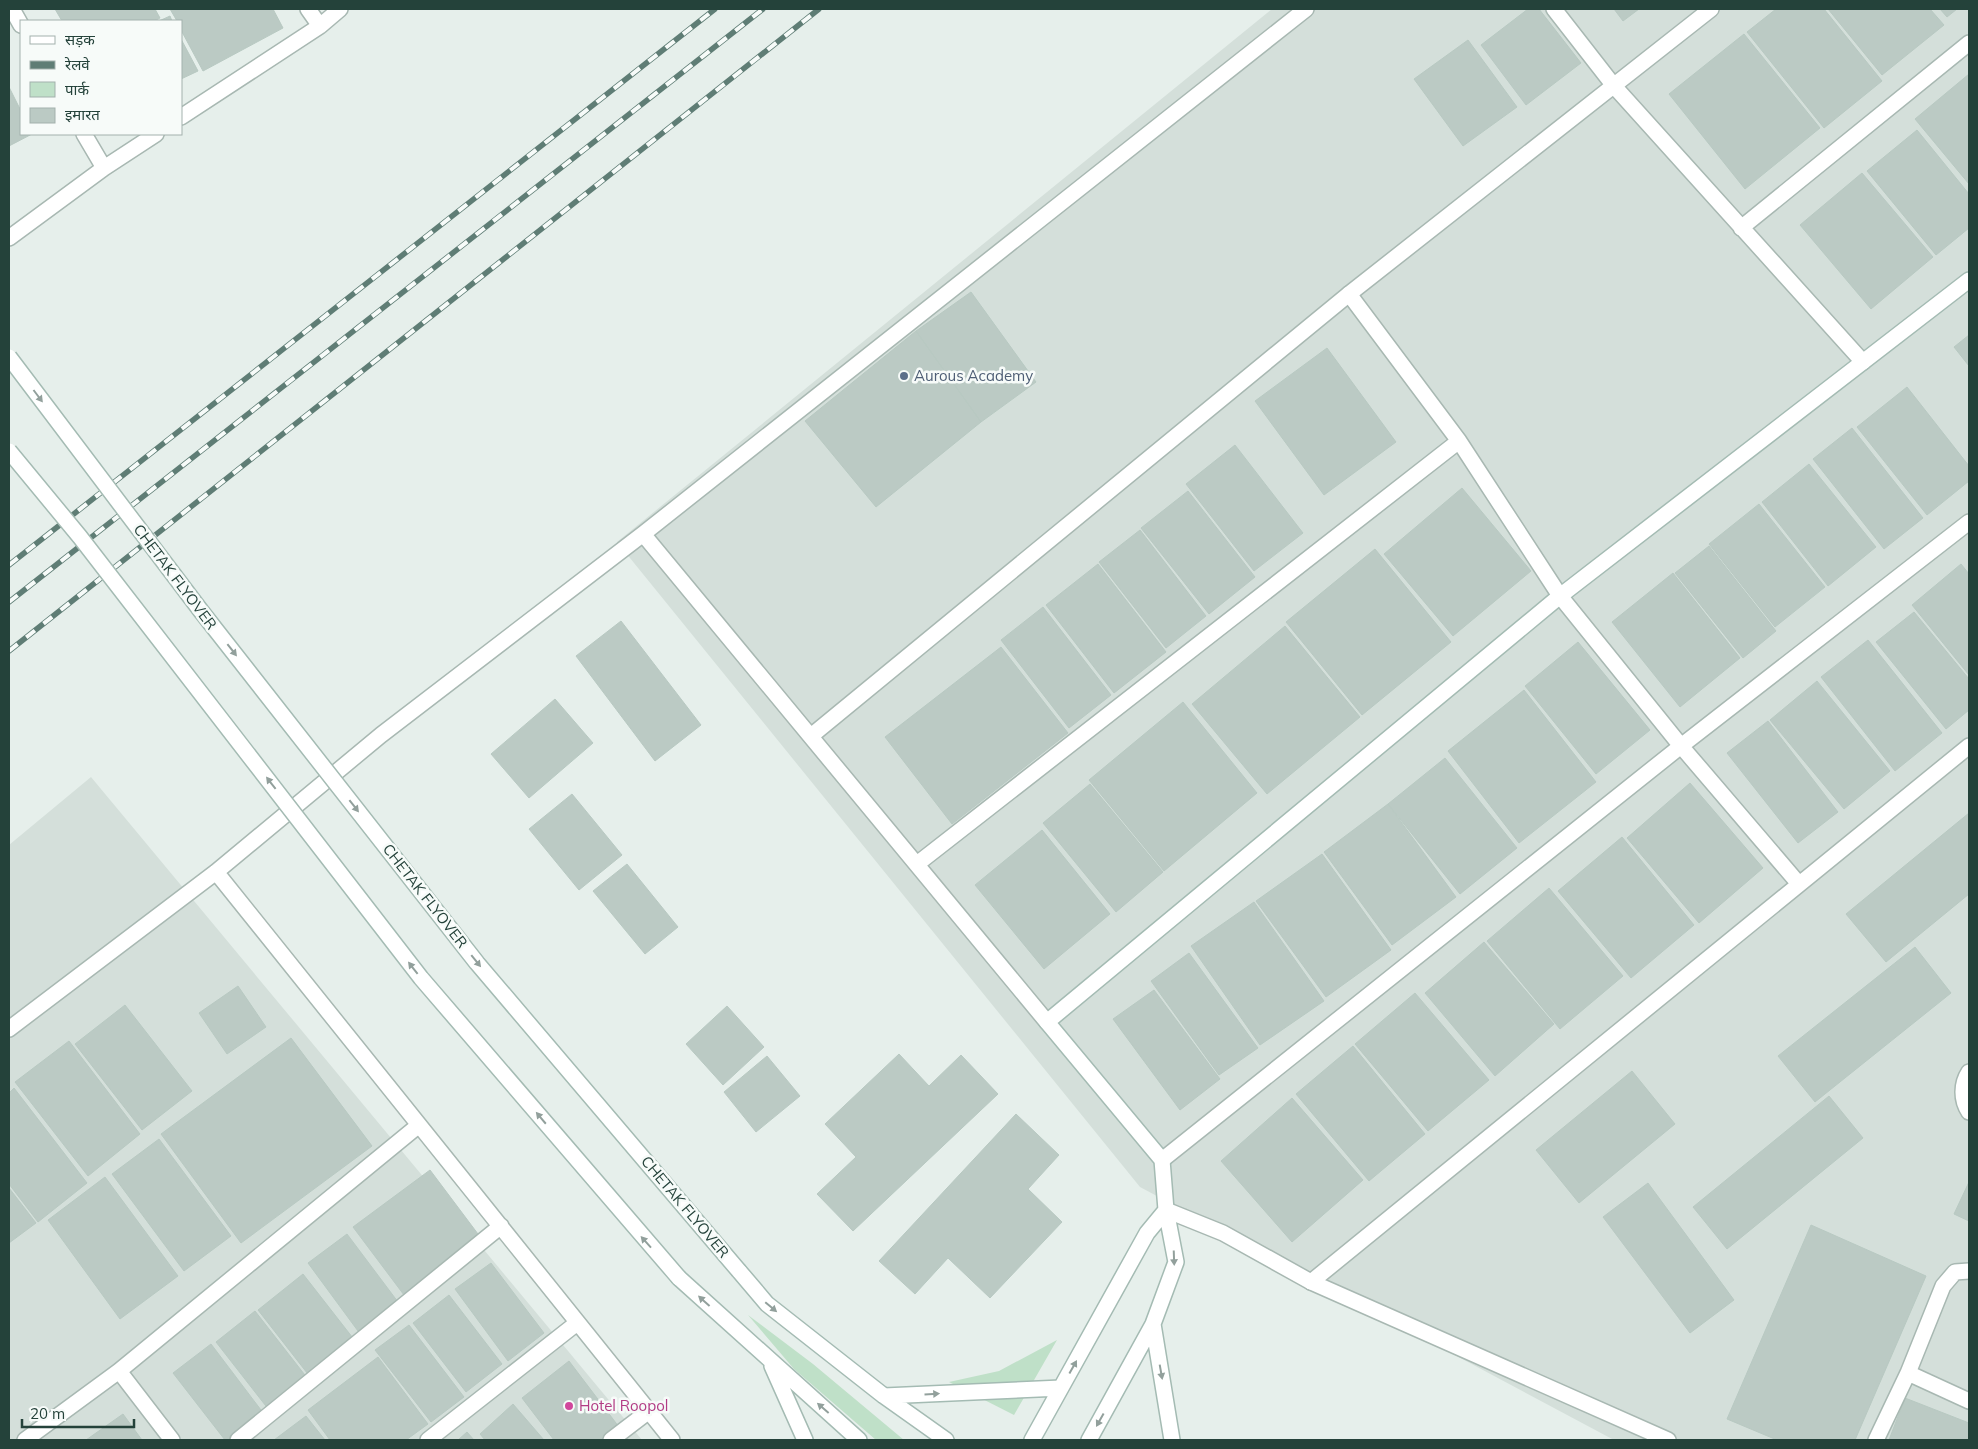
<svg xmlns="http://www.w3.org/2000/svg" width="1978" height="1449" font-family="Mulish,'Noto Sans Devanagari',sans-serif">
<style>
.built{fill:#d4dfda}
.green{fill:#bfe0c8}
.building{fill:#bbcac4;stroke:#b8c9c2}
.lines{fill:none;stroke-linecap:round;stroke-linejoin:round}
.lane-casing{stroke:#a8b8b2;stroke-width:18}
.street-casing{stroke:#a8b8b2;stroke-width:18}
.secondary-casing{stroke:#a4bbb3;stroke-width:18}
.lane{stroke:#fff;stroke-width:15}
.street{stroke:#fff;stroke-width:15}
.secondary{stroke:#fff;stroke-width:15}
.rail-casing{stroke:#5f7d75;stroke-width:5.5}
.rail{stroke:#f7fbf9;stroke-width:4;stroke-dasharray:11;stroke-linecap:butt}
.secondary-bridge-casing{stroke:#a4bbb3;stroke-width:18;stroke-linecap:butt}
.secondary-bridge{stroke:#fff;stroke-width:15}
.oneway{fill:#92a09c}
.service-dot{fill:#5c6f8a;stroke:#f7fbf9;stroke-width:2}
.hotel-dot{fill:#d1479c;stroke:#f7fbf9;stroke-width:2}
.labels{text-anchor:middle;stroke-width:5;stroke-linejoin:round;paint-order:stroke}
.service-label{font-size:15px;fill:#4e5e75;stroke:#f7fbf9;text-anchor:start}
.street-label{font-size:15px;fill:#24423a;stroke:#f7fbf9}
.hotel-label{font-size:15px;fill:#b23c85;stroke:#f7fbf9;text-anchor:start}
</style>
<rect width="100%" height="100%" fill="#e6efeb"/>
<path class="built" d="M1272 9H1969V1440H1614L1140 1187 617 542Z
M91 777 642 1440H9V845Z"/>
<path class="green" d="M748 1315 813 1364 904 1440H876L794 1369Z
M1057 1340 1014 1415 949 1382 999 1371Z"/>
<path class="building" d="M55 9H155L160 18 154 21H62Z
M170 9H273L283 28 203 71 181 30V21H177Z
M1528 9H1539L1581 63 1526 105 1481 45Z
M1614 9H1639L1623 21Z
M1776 9H1824L1882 81 1824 128 1747 32Z
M1828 9H1930L1944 25 1882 75Z
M1940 9H1957L1947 17Z
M170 16 172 21H159Z
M1744 34 1820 128 1745 189 1669 94Z
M181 39 198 71 181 79Z
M1468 40 1517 107 1463 146 1414 79Z
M1969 74V184L1915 119Z
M9 87 21 111V134H32L9 146Z
M1917 130 1969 194V228L1936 255 1867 171Z
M1862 173 1933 257 1871 309 1800 225Z
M971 292 1036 382 981 422 916 331Z
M916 331 981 422 876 507 805 421Z
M1969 335V366L1954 347Z
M1327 348 1396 442 1324 495 1255 401Z
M1907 387 1969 466V481L1927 515 1857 427Z
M1852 428 1923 518 1884 549 1813 459Z
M1235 445 1303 533 1254 571 1186 484Z
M1809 464 1876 547 1828 586 1762 502Z
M1462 488 1531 571 1453 636 1384 554Z
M1188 491 1255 577 1209 614 1141 528Z
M1759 504 1825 587 1775 627 1709 544Z
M1140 530 1206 616 1166 648 1099 562Z
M1709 546 1776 631 1743 658 1675 573Z
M1375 549 1451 642 1362 715 1286 622Z
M1098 564 1166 652 1114 693 1046 605Z
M1961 564 1969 574V675L1912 605Z
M1673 573 1740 658 1680 707 1612 622Z
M1043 607 1111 695 1069 728 1001 640Z
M1914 612 1969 679V710L1946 729 1876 642Z
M621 621 701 725 655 761 576 656Z
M1285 626 1360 717 1267 794 1192 704Z
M1868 640 1942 733 1895 771 1821 677Z
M1578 642 1650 730 1596 774 1525 686Z
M1001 647 1068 733 952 824 885 737Z
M1817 681 1890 771 1844 809 1770 720Z
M1524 690 1596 782 1519 843 1448 751Z
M555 699 593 743 529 798 491 754Z
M1183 702 1257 793 1164 871 1089 780Z
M1768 721 1838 812 1798 843 1727 753Z
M1445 758 1517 848 1460 894 1388 804Z
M1690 783 1763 868 1699 923 1627 838Z
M1090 784 1163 872 1116 912 1043 823Z
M572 794 622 855 579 890 529 829Z
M1388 804 1456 897 1392 945 1324 852Z
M1969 813V894L1886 962 1846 914Z
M1042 830 1110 914 1044 969 975 885Z
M1622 837 1694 925 1631 978 1558 891Z
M1322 854 1391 950 1326 997 1256 901Z
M627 864 678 927 645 954 593 891Z
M1549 888 1623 976 1560 1029 1487 941Z
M1254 902 1324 1001 1260 1045 1191 946Z
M1484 942 1554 1024 1495 1076 1425 993Z
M1915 947 1951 993 1815 1102 1778 1056Z
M1189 953 1258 1048 1219 1075 1151 981Z
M238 986 266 1027 227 1054 199 1013Z
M1154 990 1220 1079 1180 1110 1113 1019Z
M1415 993 1489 1080 1428 1131 1355 1044Z
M125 1005 192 1091 142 1130 75 1044Z
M727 1006 764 1047 723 1085 686 1044Z
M291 1038 372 1146 241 1243 161 1134Z
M69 1041 140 1134 88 1176 15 1082Z
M1353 1046 1425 1134 1369 1181 1296 1094Z
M899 1054 929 1086 961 1055 998 1094 853 1231 817 1194 856 1157 825 1124Z
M767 1056 800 1096 756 1132 724 1092Z
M1632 1071 1675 1124 1579 1203 1536 1150Z
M14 1088 87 1183 38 1222 9 1184V1093Z
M1829 1096 1863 1138 1727 1249 1693 1207Z
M1292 1098 1363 1180 1292 1242 1221 1161Z
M1016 1114 1059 1155 1028 1189 1062 1222 990 1298 948 1258 915 1294 879 1261Z
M159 1139 231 1236 184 1271 112 1174Z
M430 1170 481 1238 404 1295 353 1227Z
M105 1177 178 1276 120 1319 48 1220Z
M1969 1182V1221L1954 1214Z
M1648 1183 1734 1300 1690 1333 1603 1217Z
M9 1188 36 1223 9 1243Z
M1811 1225 1926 1276 1855 1440H1777L1727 1419Z
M347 1234 398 1302 358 1331 308 1263Z
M491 1263 544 1333 508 1361 455 1289Z
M303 1274 356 1342 311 1378 258 1310Z
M449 1295 502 1364 466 1392 413 1323Z
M255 1311 308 1379 269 1410 216 1342Z
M409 1325 464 1397 431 1422 375 1350Z
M211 1344 264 1414 230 1440H225L173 1373Z
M378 1357 428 1424 406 1440H330L308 1410Z
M569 1361 619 1427 602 1440H554L522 1398Z
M1905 1398 1969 1423V1440H1889Z
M513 1404 544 1440H485L480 1434Z
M123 1414 142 1440H86Z
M306 1416 325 1440H274Z
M467 1432 474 1440H458Z"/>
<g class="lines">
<defs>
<path id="lane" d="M1554 9 1614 86 1863 362
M1741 228 1969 43
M1349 294 1459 441 1560 596 1681 746 1799 884
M917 864 1459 441
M1969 1072C1961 1084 1961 1100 1969 1112
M1162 1160 1681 746 1969 522
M1311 1282 1969 746
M1908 1373 1969 1401
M1876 1440 1908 1373 1943 1286 1955 1272 1969 1271"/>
<path id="street" d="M12 9 21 25
M308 9 320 26
M181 117 320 26 340 9
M84 134 104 168
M9 238 104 168 156 134
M643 534 1047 1022
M811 736 1349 294 1711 9
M216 872 672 1440
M9 1029 216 872 381 735 643 534 1306 9
M1166 1210 1223 1233 1311 1282 1668 1440
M119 1371 172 1440
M25 1440 119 1371 419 1125
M238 1440 501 1226
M428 1440 577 1323
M611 1440 649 1411"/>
<path id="secondary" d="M739 1271 767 1304 884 1396 946 1440
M679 1278 859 1440
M1153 1324 1172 1440
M772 1366 805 1440
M884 1396 1061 1388
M1032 1440 1147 1233 1166 1210
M1089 1440 1153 1324 1176 1262 1166 1210 1162 1160 1047 1022 1560 596 1969 280"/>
</defs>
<use href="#lane" class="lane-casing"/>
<use href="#street" class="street-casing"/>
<use href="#secondary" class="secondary-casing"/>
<use href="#lane" class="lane"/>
<use href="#street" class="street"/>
<use href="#secondary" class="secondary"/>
<defs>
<path id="rail" d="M9 565 715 9
M9 602 763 9
M9 651 819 9"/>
</defs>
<use href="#rail" class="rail-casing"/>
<use href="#rail" class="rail"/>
<defs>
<path id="secondary-bridge" d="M9 357 201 611 477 963 739 1271
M9 451 80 537 421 978 679 1278"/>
</defs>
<use href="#secondary-bridge" class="secondary-bridge-casing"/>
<use href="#secondary-bridge" class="secondary-bridge"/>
</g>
<defs><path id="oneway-solid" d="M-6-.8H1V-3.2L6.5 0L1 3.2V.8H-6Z" transform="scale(1.25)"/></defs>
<g class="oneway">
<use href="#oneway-solid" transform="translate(38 396) rotate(53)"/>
<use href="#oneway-solid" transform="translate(232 650) rotate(52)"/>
<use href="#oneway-solid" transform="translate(271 783) rotate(-128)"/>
<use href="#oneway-solid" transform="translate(354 806) rotate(52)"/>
<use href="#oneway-solid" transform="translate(476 961) rotate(51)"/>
<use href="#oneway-solid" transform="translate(413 968) rotate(-128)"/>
<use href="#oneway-solid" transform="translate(541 1118) rotate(-130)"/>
<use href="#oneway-solid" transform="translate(646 1242) rotate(-132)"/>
<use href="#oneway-solid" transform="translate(1174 1258) rotate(88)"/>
<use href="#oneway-solid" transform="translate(704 1301) rotate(-138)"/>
<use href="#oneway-solid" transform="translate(771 1307) rotate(40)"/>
<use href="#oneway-solid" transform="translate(1073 1367) rotate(-61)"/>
<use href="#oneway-solid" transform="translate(1161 1372) rotate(80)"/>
<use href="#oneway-solid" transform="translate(932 1394) rotate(-3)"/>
<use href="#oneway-solid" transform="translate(823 1408) rotate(-139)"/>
<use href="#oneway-solid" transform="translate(1100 1420) rotate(119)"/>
</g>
<circle class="service-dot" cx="904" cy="376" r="5"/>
<circle class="hotel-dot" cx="569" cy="1406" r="5"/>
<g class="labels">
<g class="service-label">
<text x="914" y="381">Aurous Academy</text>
</g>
<g class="street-label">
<text transform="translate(175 577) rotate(53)" y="5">CHETAK FLYOVER</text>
<text transform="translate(425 896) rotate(52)" y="5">CHETAK FLYOVER</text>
<text transform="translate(685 1207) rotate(50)" y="5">CHETAK FLYOVER</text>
</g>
<g class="hotel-label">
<text x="579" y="1411">Hotel Roopol</text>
</g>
</g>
<rect width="1978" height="1449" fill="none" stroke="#24423a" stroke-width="20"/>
<rect x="20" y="20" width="162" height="115" fill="#f7fbf9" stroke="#a3b1ad"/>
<rect x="30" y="36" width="25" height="8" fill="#ffffff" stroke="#a3b1ad"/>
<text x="65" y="45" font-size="15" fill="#24423a">सड़क</text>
<rect x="30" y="61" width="25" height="8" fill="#5f7d75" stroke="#a3b1ad"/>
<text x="65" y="70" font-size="15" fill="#24423a">रेलवे</text>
<rect x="30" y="82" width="25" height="15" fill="#bfe0c8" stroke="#a3b1ad"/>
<text x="65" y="95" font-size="15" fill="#24423a">पार्क</text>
<rect x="30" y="108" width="25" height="15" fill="#bbcac4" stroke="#a3b1ad"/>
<text x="65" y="120" font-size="15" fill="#24423a">इमारत</text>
<path d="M22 1419v8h112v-8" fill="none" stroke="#24423a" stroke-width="2.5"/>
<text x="30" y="1419" font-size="15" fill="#24423a" stroke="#f7fbf9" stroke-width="4" paint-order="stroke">20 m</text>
</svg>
